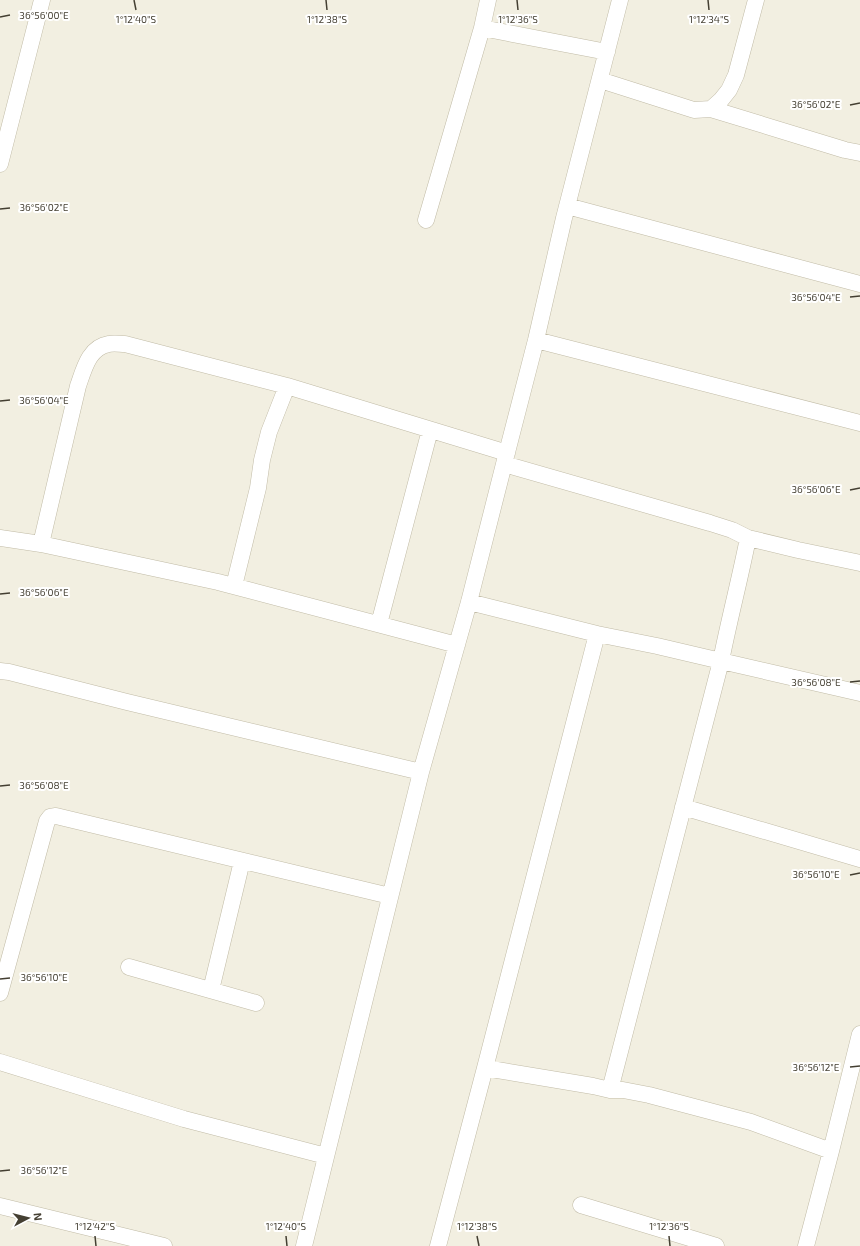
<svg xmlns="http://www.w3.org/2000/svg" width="860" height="1246" font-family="'Exo 2',sans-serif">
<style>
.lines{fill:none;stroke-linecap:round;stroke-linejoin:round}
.street-casing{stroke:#c1bba6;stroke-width:17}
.street{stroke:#fff;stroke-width:16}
.ticks{fill:none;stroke:#443f32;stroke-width:1.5}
.ticks-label{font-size:10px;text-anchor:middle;fill:#443f32;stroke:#fff;stroke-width:4;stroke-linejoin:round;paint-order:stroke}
</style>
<rect width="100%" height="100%" fill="#f2efe1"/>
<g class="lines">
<defs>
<path id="street" d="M482 28 607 52
M600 80 694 110 711 109 721 100 729 90 736 75 756 0
M711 109 845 150 860 153
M0 164 42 0
M567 206 860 284
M426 220 482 28 488 0
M536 340 860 423
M504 464 710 523 732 530 748 538
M0 538 41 544 218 582 457 645
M41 544 78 386C84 369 89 347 109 344 114 343 120 344 125 344L287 386 507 453
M234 586 258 488 262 460 269 432 287 386
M469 602 597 634 657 646 721 661C729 620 740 579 748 538L798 550 860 563
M379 624 430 430
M0 671 9 672 127 702 421 772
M683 807 860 859
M129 967 256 1003
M211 990 242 861
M0 993 47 821 50 817 56 816 390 896
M0 1062 184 1119 326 1156
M485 1068 593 1086 610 1090H623L649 1095 751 1122 831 1151
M610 1090 721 661 860 693
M581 1205 716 1246
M0 1206 164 1246
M304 1246 421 772 469 602 504 464 536 340 564 218 620 0
M438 1246 485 1068 597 634
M806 1246 831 1151 860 1034"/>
</defs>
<use href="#street" class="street-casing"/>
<use href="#street" class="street"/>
</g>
<path class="ticks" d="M134 0 136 10M326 0 327 10M517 0 518 10M708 0 709 10M0 17 10 15M850 105 860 103M0 209 10 208M850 297 860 296M0 401 10 400M850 490 860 488M0 594 10 593M850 682 860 681M0 786 10 785M850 875 860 873M0 979 10 978M850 1067 860 1066M0 1171 10 1170M95 1236 96 1246M286 1236 287 1246M477 1236 479 1246M669 1236 670 1246"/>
<g class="ticks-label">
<text x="44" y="19">36°56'00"E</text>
<text x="136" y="23">1°12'40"S</text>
<text x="327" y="23">1°12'38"S</text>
<text x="518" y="23">1°12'36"S</text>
<text x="709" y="23">1°12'34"S</text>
<text x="816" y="108">36°56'02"E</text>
<text x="44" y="211">36°56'02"E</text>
<text x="816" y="301">36°56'04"E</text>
<text x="44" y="404">36°56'04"E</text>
<text x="816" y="493">36°56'06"E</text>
<text x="44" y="596">36°56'06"E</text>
<text x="816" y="686">36°56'08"E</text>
<text x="44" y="789">36°56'08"E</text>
<text x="816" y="878">36°56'10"E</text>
<text x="44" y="981">36°56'10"E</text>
<text x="816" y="1071">36°56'12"E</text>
<text x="44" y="1174">36°56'12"E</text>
<text x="95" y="1230">1°12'42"S</text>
<text x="286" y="1230">1°12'40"S</text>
<text x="477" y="1230">1°12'38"S</text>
<text x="669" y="1230">1°12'36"S</text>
</g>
<g transform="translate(28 1218) rotate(83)" stroke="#ffffff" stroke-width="3" paint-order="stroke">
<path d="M0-3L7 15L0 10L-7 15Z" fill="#443f32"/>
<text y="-6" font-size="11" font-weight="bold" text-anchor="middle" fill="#443f32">N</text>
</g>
</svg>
